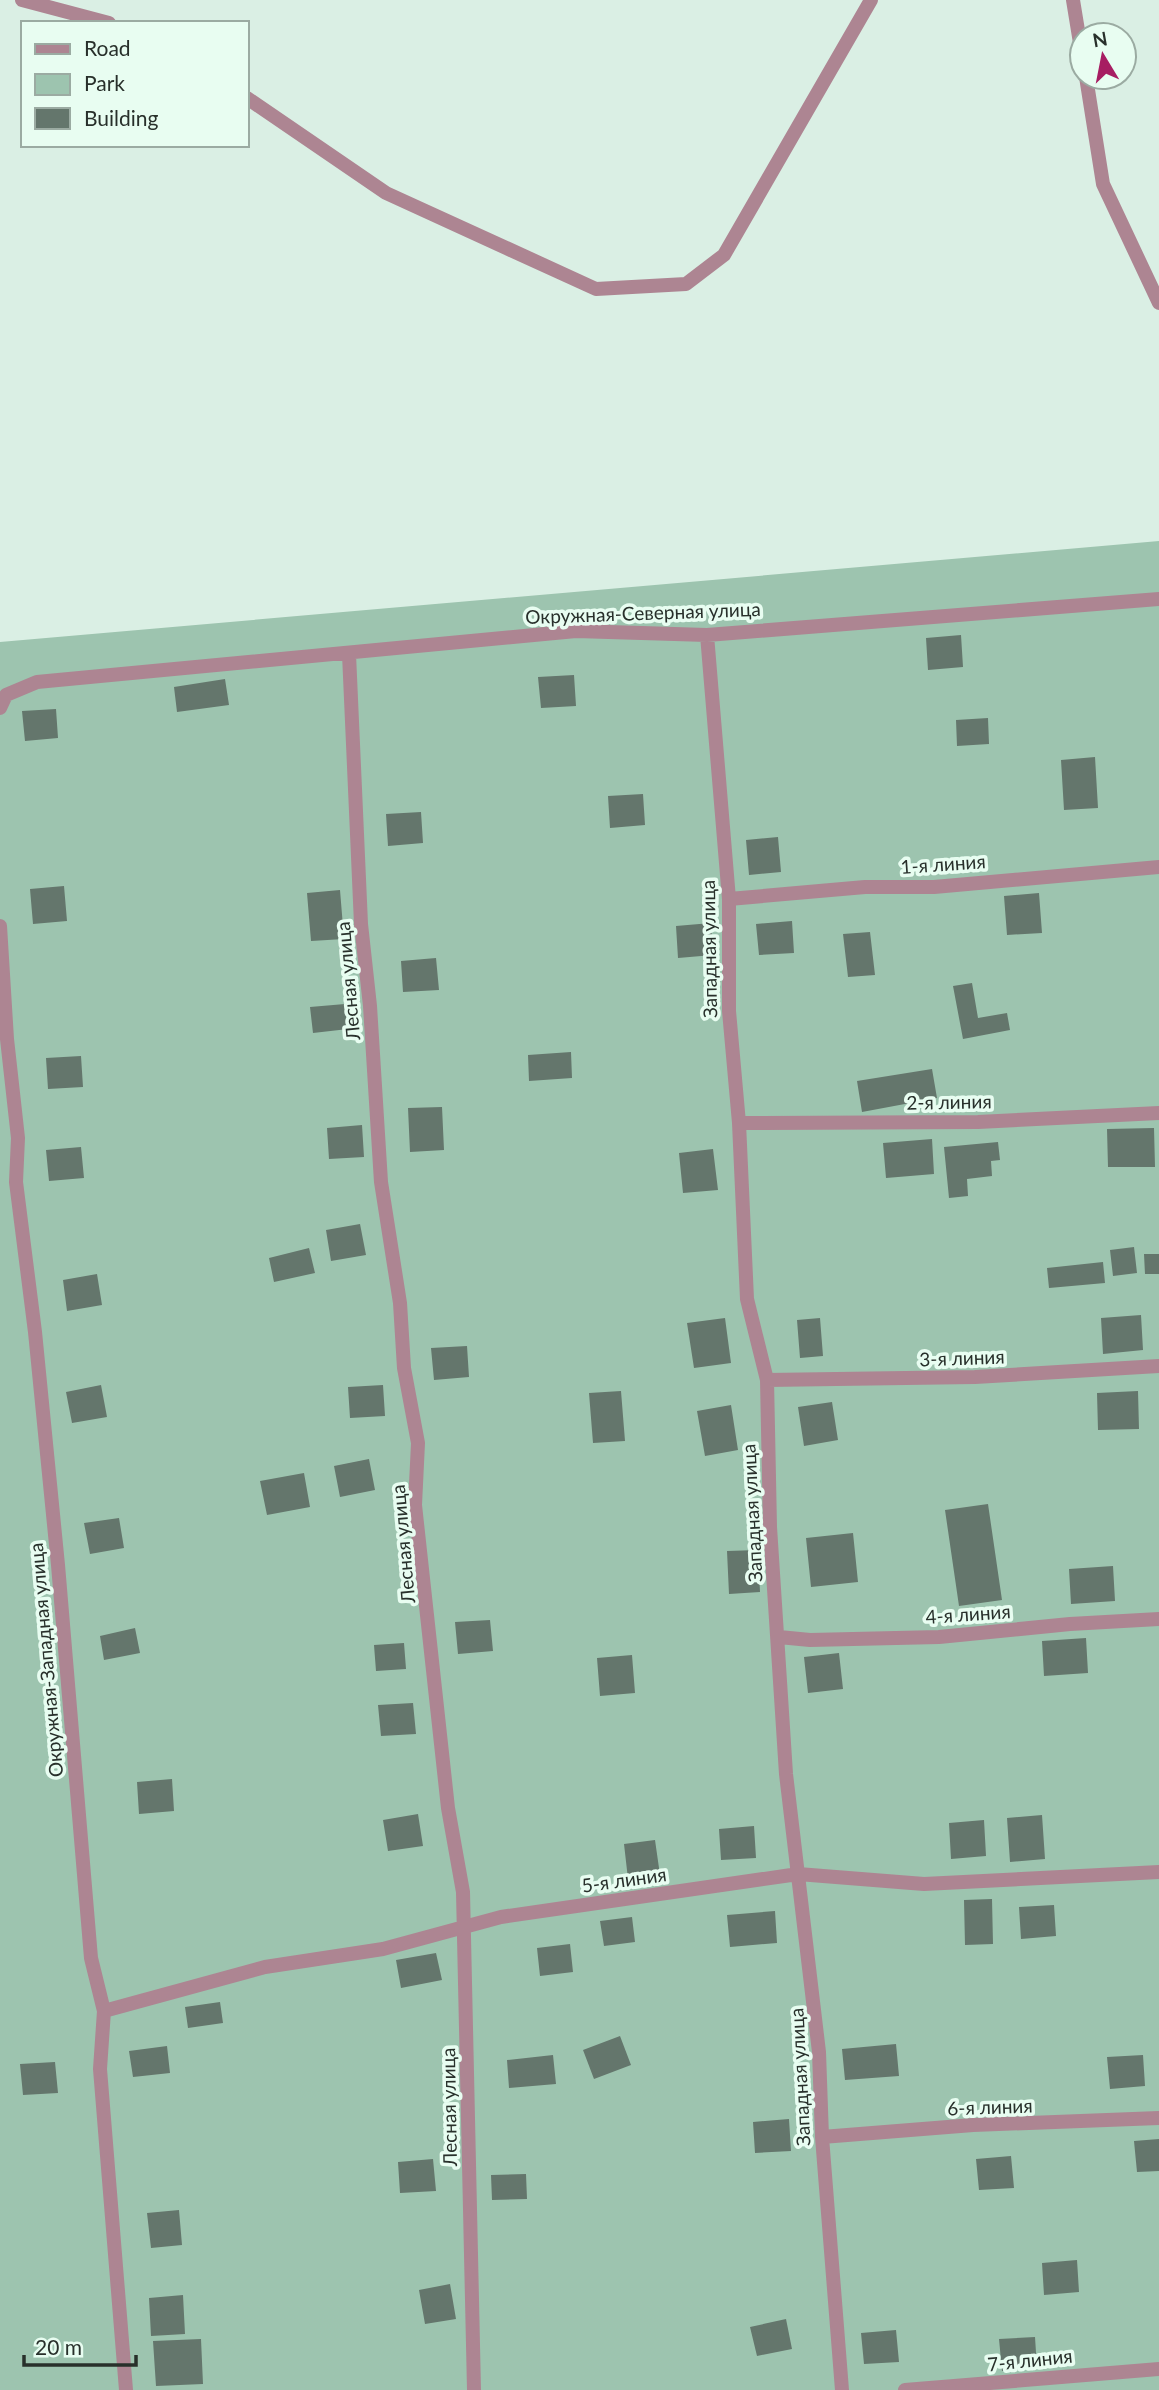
<svg xmlns="http://www.w3.org/2000/svg" width="1159" height="2390" font-family="Lato,sans-serif">
<style>
.green{fill:#9dc4af}
.building{fill:#64766c}
.lines{fill:none;stroke-linecap:round;stroke-linejoin:round}
.lane{stroke:#ad8592;stroke-width:14}
.street{stroke:#ad8592;stroke-width:14}
.labels{text-anchor:middle;stroke-width:7;stroke-linejoin:round;paint-order:stroke}
.street-label{font-size:19px;fill:#28302b;stroke:#e8fdf1}
</style>
<rect width="100%" height="100%" fill="#daefe4"/>
<path class="green" d="M1159 541V2390H0V642Z"/>
<path class="building" d="M961 635 963 667 928 670 926 638Z
M574 675 576 706 541 708 538 677Z
M225 679 229 705 177 712 174 687Z
M56 709 58 738 25 741 22 711Z
M988 718 989 744 957 746 956 720Z
M1095 757 1098 808 1064 810 1061 760Z
M643 794 645 825 610 828 608 796Z
M421 812 423 843 388 846 386 814Z
M778 837 781 872 749 875 746 840Z
M64 886 67 921 33 924 30 889Z
M340 890 344 939 311 941 307 893Z
M1039 893 1042 933 1007 935 1004 896Z
M792 921 794 953 759 955 756 924Z
M711 923 713 955 678 958 676 926Z
M870 932 875 975 848 977 843 934Z
M436 958 439 990 403 992 401 961Z
M972 983 978 1018 1007 1013 1010 1030 963 1039 953 986Z
M345 1004 348 1029 313 1033 310 1007Z
M571 1052 572 1078 529 1081 528 1055Z
M81 1056 83 1087 48 1089 46 1058Z
M932 1069 937 1098 862 1112 857 1081Z
M442 1107 444 1150 410 1152 408 1108Z
M362 1125 364 1157 329 1159 327 1128Z
M1154 1128 1155 1167H1108L1107 1129Z
M932 1139 934 1174 886 1178 883 1143Z
M998 1142 1000 1160 991 1161 992 1176 967 1179 968 1196 949 1198 944 1147Z
M81 1147 84 1178 49 1181 46 1150Z
M713 1149 718 1190 683 1193 679 1153Z
M360 1224 366 1255 331 1261 326 1230Z
M1134 1247 1137 1273 1113 1276 1110 1250Z
M309 1248 315 1273 274 1282 269 1258Z
M1144 1254H1159V1274H1145Z
M1103 1262 1105 1283 1049 1288 1047 1268Z
M97 1274 102 1305 67 1311 63 1280Z
M1141 1315 1143 1350 1103 1354 1101 1318Z
M725 1318 731 1363 694 1368 687 1323Z
M820 1318 823 1356 800 1358 797 1320Z
M467 1346 469 1377 434 1380 431 1348Z
M101 1385 107 1417 72 1423 66 1392Z
M383 1385 385 1416 350 1418 348 1387Z
M621 1391 625 1441 593 1443 589 1393Z
M1138 1391 1139 1429 1098 1430 1097 1393Z
M832 1402 838 1440 804 1446 798 1407Z
M731 1405 738 1450 705 1456 697 1411Z
M369 1459 375 1490 340 1497 334 1466Z
M304 1473 310 1507 267 1515 260 1481Z
M988 1504 1002 1600 959 1606 945 1510Z
M119 1518 124 1548 90 1554 84 1523Z
M853 1533 858 1582 811 1587 806 1538Z
M758 1550 760 1592 729 1594 727 1551Z
M1113 1566 1115 1601 1071 1604 1069 1569Z
M490 1620 493 1651 458 1654 455 1622Z
M135 1628 140 1653 104 1660 100 1636Z
M1086 1638 1088 1673 1044 1676 1042 1641Z
M404 1643 406 1669 376 1671 374 1645Z
M839 1653 843 1689 808 1693 804 1657Z
M632 1655 635 1693 600 1696 597 1658Z
M413 1703 416 1734 381 1736 378 1705Z
M172 1779 174 1811 139 1814 137 1782Z
M418 1814 423 1846 388 1851 383 1820Z
M1042 1815 1045 1859 1010 1862 1007 1818Z
M984 1820 986 1856 951 1859 949 1823Z
M754 1826 756 1858 721 1860 719 1829Z
M655 1840 660 1875 628 1879 624 1844Z
M992 1899 993 1944 965 1945 964 1900Z
M1054 1905 1056 1936 1021 1939 1019 1907Z
M775 1911 777 1943 730 1947 727 1915Z
M632 1917 635 1942 604 1946 600 1921Z
M570 1944 573 1972 540 1976 537 1948Z
M436 1953 442 1980 401 1988 396 1960Z
M220 2002 223 2023 188 2028 185 2007Z
M620 2036 631 2065 594 2079 583 2050Z
M896 2044 899 2076 845 2080 842 2049Z
M167 2046 170 2073 133 2077 129 2051Z
M553 2055 556 2084 509 2088 507 2060Z
M1143 2055 1145 2086 1110 2089 1107 2057Z
M55 2062 58 2093 23 2095 20 2064Z
M789 2119 791 2151 755 2153 753 2122Z
M1159 2139V2171L1137 2172 1134 2141Z
M1011 2156 1014 2188 979 2190 976 2159Z
M433 2159 436 2191 400 2193 398 2162Z
M526 2174 527 2199 492 2200 491 2175Z
M179 2210 182 2245 151 2248 147 2213Z
M1077 2260 1079 2292 1044 2295 1042 2263Z
M450 2284 456 2319 425 2324 419 2290Z
M183 2295 185 2334 151 2336 149 2298Z
M786 2319 792 2349 757 2356 750 2327Z
M896 2330 899 2362 864 2364 861 2333Z
M1035 2337 1037 2368 1002 2371 999 2339Z
M201 2339 203 2384 156 2386 153 2341Z"/>
<g class="lines">
<path class="lane" d="M22 0 109 23
M1073 0 1082 55
M1086 77 1103 184 1159 303
M247 98 386 193 596 289 686 284 724 255 871 0"/>
<path class="street" d="M707 635 729 899V1011L739 1123 747 1299 767 1380 770 1527 786 1774 819 2052 822 2137 842 2390
M349 654 361 924 370 1006 381 1182 400 1303 404 1368 418 1443 415 1505 448 1808 463 1892 474 2390
M0 708 6 695 37 682 576 631 707 635 1159 599
M729 899 865 887H934L1159 867
M0 926 7 1039 18 1138 16 1182 35 1332 58 1565 91 1958 104 2011 100 2069 126 2390
M739 1123 978 1122 1159 1113
M767 1380 975 1377 1159 1366
M779 1637 810 1640 939 1637 1070 1624 1159 1619
M104 2011 265 1967 383 1949 501 1917 798 1874 924 1884 1159 1872
M822 2137 973 2125 1159 2118
M905 2390 1159 2369"/>
</g>
<g class="labels">
<g class="street-label">
<text transform="translate(643 613) rotate(-2)" y="7">Окружная-Северная улица</text>
<text transform="translate(943 864) rotate(-4)" y="7">1-я линия</text>
<text transform="translate(709 949) rotate(-91)" y="7">Западная улица</text>
<text transform="translate(348 981) rotate(-95)" y="7">Лесная улица</text>
<text transform="translate(949 1102) rotate(-1)" y="7">2-я линия</text>
<text transform="translate(962 1358) rotate(-2)" y="7">3-я линия</text>
<text transform="translate(752 1513) rotate(-93)" y="7">Западная улица</text>
<text transform="translate(403 1544) rotate(-95)" y="7">Лесная улица</text>
<text transform="translate(968 1614) rotate(-4)" y="7">4-я линия</text>
<text transform="translate(46 1660) rotate(-95)" y="7">Окружная-Западная улица</text>
<text transform="translate(624 1880) rotate(-8)" y="7">5-я линия</text>
<text transform="translate(800 2077) rotate(-93)" y="7">Западная улица</text>
<text transform="translate(449 2107) rotate(-91)" y="7">Лесная улица</text>
<text transform="translate(990 2107) rotate(-2)" y="7">6-я линия</text>
<text transform="translate(1030 2360) rotate(-6)" y="7">7-я линия</text>
</g>
</g>
<rect x="21" y="21" width="228" height="126" fill="#e8fdf1" stroke="#9baba2" stroke-width="2"/>
<rect x="35" y="44" width="35" height="10" fill="#ad8592" stroke="#9baba2" stroke-width="2"/>
<text x="84" y="56" font-size="21" fill="#28302b">Road</text>
<rect x="35" y="74" width="35" height="21" fill="#9dc4af" stroke="#9baba2" stroke-width="2"/>
<text x="84" y="91" font-size="21" fill="#28302b">Park</text>
<rect x="35" y="108" width="35" height="21" fill="#64766c" stroke="#9baba2" stroke-width="2"/>
<text x="84" y="126" font-size="21" fill="#28302b">Building</text>
<g transform="translate(1103 56) rotate(350)"><circle r="33" fill="#e8fdf1" stroke="#9baba2" stroke-width="2"/>
<path d="M0-5L12 26L0 18L-12 26Z" fill="#a71d62"/>
<text y="-10" font-size="19" font-weight="bold" text-anchor="middle" fill="#28302b">N</text>
</g>
<path d="M24 2355v10h112v-10" fill="none" stroke="#28302b" stroke-width="3.5"/>
<text x="35" y="2355" font-size="21" fill="#28302b" stroke="#e8fdf1" stroke-width="5" paint-order="stroke">20 m</text>
</svg>
